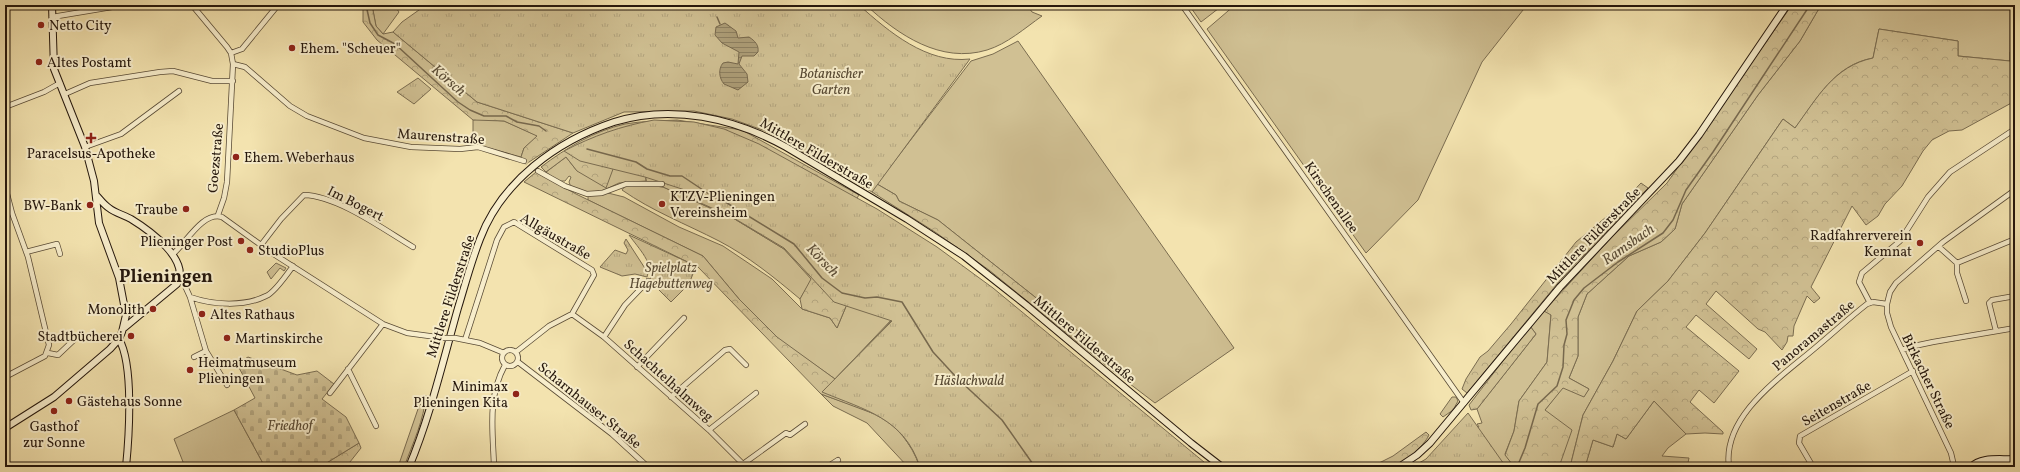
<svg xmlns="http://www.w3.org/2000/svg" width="2020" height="472" font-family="Vollkorn,serif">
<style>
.green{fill:#d0c093;stroke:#7a6c50}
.forest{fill:url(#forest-crowns);stroke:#7a6c50}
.cemetery{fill:url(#cemetery-stones);stroke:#7a6c50}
.park{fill:url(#park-tufts);stroke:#7a6c50}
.water{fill:url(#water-rules);stroke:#77684d}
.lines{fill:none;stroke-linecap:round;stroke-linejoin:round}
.stream{stroke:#77684d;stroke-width:1.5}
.street-tunnel{stroke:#d4c497;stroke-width:4.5;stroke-dasharray:4.5 2;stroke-linecap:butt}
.street-casing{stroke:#584a35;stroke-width:6}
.secondary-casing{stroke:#25170c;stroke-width:8}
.street{stroke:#f7edcb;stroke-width:4.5}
.secondary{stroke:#f7edcb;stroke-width:6}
.street-bridge-casing{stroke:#584a35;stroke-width:6;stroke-linecap:butt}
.street-bridge{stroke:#f7edcb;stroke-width:4.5}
.poi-dot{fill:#8f2418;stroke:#f7edcb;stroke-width:1.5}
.labels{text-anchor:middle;stroke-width:4;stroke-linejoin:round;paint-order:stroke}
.poi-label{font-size:14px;fill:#25170c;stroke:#f7edcb;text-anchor:start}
.park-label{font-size:14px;font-style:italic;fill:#584a34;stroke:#f7edcb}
.street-label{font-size:14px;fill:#25170c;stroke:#f7edcb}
.water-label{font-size:15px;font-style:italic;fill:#5b4d37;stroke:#f7edcb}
.district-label{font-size:18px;font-weight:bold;fill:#25170c;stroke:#f7edcb}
</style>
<defs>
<pattern id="forest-crowns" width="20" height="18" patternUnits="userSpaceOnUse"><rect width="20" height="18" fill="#d0c093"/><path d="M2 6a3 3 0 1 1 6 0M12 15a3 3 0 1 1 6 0" fill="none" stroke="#b2a47e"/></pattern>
<pattern id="cemetery-stones" width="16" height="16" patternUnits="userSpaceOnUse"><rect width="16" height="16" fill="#d0c093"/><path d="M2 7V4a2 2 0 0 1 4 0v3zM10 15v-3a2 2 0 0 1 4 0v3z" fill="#b2a47e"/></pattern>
<pattern id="park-tufts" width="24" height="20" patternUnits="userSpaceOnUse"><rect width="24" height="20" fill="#d0c093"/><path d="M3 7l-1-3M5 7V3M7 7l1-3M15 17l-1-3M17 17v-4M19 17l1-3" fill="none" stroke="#b2a47e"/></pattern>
<pattern id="water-rules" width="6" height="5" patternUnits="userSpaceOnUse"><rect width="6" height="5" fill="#ad9e78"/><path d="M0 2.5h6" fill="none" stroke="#8d8061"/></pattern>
</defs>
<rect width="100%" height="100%" fill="#f3e3af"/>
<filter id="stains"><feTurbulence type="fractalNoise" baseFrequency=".005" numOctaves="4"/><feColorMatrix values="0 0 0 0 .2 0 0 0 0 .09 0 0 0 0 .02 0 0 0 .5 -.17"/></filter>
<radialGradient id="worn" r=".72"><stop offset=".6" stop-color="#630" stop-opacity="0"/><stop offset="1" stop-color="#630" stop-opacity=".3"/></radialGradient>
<path class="green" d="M372 5H394L399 12 383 34 376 26Z
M866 5H1027L1032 12 1042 16C1025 28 1007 44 987 50 941 64 898 35 866 5Z
M1189 5H1223L1201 22Z
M1235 5H1527L1482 62 1418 200 1366 253 1207 29Z
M1821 5H2010V61L1958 56V41L1879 29 1873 58C1834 65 1817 99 1795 128L1783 119 1705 233 1668 281 1637 311 1613 361 1583 415 1570 467H1545L1548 462 1559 467 1545 410 1563 387 1584 396 1589 389 1569 378 1578 356V317L1587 294 1629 256 1661 242 1675 229 1682 204 1758 95 1800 41Z
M1018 41 1234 348 1155 403 1113 371 1117 366 1103 358V351L938 220 899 201 896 195 877 184 971 61 993 54Z
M479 119 504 121 538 136 524 148 521 157 473 144V120Z
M566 157 577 171 616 161 645 172 646 181 619 183 602 191 587 192 571 187 569 182 571 177 569 176 565 181H557L546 172Z
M647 185 663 187 733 218 784 249 812 279 800 299C775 278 748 256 719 241 686 224 652 211 622 190L625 186Z
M608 193 624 197 679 227 723 246 772 279 802 309 830 318 837 328 847 304 893 318 835 379 777 338 739 299 703 256 588 200V196Z
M276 263 286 268 284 271 280 268 271 279 267 272Z
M1544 311 1551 314 1547 362 1519 401 1514 431 1505 454 1512 464 1511 467H1450L1470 435 1479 427 1477 424 1482 423 1477 409 1536 334 1530 326Z
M821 394C869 412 900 415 920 467H908L867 423 833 406Z
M426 395C424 420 413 443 404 467H398L418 409Z
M1654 401 1686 434 1668 448 1662 456 1689 458 1687 467H1585L1593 440 1613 447 1617 434 1626 439Z
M234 410 265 467H185L174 439Z"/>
<path class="forest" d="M363 5H372L376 26 383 34 393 32 477 102 573 133 526 164 521 157 524 148 537 136 504 121 473 120 377 40 363 22Z
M1792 5H1821L1800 41 1758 95 1682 204 1675 229 1661 242 1629 256 1587 294 1578 317V356L1569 378 1589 389 1584 397 1563 388 1545 410 1572 430 1559 467 1548 462 1545 467H1511L1512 464 1505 455 1514 431 1519 401 1547 362 1551 315 1544 311 1612 237 1667 183Z
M1879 29 1958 41V56L2010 61V52H2015V101L1962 130 1949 131 1932 140 1923 151 1902 186 1885 204 1878 216 1866 225 1852 206 1811 287 1820 298 1814 303 1807 296 1794 326 1793 336H1788L1787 342 1782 350 1765 332 1758 329 1716 291 1706 304 1757 349 1749 359 1696 315 1686 327 1739 371 1714 403 1699 390 1690 402 1723 432V434L1705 433 1686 434 1654 401 1626 439 1617 434 1613 447 1593 440 1585 467H1570L1583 415 1613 361 1637 311 1668 281 1705 233 1783 119 1795 128C1817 98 1834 66 1873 58Z
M677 120 742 130 859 195 857 198 898 261 920 467 914 452 899 430 880 416 821 394 698 267 524 182 536 172 576 194 703 256 739 299 777 337 835 379 893 319 847 304 837 328 830 318 802 309 800 299 811 279 784 249 733 218 663 187 647 185 645 172 616 161 606 188 577 171 566 157 546 172 541 167C566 148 594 131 625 124 642 121 660 121 677 120Z
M1641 183 1648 188 1562 278 1467 393 1462 389 1466 379 1480 357 1488 351 1511 324 1576 242 1617 208Z
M877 184 896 195 899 201 938 220 1103 351V358L1117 366 1113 371 989 270 935 232 872 192Z
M1530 326 1536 334 1477 409 1471 410 1469 405Z
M1452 397H1456L1458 401 1453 410 1443 417 1440 414Z
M1426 432 1429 435C1424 446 1403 465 1390 467 1384 468 1377 467 1371 467L1393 456Z
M359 443 361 448 346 467H330L328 462Z"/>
<path class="cemetery" d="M248 357 297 375 317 371 334 384 322 399 346 417 359 443 320 467H265L234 410 255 398 237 364Z"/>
<path class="park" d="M426 5H859C889 32 927 64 970 59L872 192 768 132 732 119 694 111 624 112 573 133 477 102 393 32 402 22Z
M418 78 431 89 414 104 397 92Z
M654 120 694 122 724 129 759 144 877 209 937 247 993 288 1210 467H920C904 418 865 410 822 392L892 321 834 302 784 248 732 217 685 196V190L645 177 580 161 564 151C593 136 621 126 654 120Z
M629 235 696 266 689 284 671 302 650 281C654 263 639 249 629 235Z
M626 239 648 273 647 277 635 274 622 276 600 267 615 250 626 254 628 250 624 243Z
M1468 413 1506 467H1412L1426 459Z"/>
<path class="water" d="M725 23 736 31 738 38 749 37C755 41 759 45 758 52L754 56H742L739 64 747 74 748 82 738 90 724 84C719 78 718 69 723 63L728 62 738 64 739 52 722 43 715 35 716 27Z"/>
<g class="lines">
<path class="stream" d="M366 5 370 23 378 35 395 44 458 102 470 110 484 116H506L517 122 539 126 546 131
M714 5 715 9
M717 17 720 24
M587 149 636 162 647 169 670 176H682L712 196 727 203 794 244 822 278 842 293 865 298 877 297 902 302 933 352 957 378 1002 420 1035 467
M1517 467 1525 448 1538 404 1557 386 1563 367 1564 345 1567 334 1566 320 1574 300 1584 288 1618 262 1663 233 1673 220 1686 190 1713 152 1810 5"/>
<path class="street-tunnel" d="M524 161 538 171"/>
<defs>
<path id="street" d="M192 5 227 47 231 53 233 64 227 182 224 198 218 215
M1182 5 1464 403
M52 17 124 5
M231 53 242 49 278 5
M233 64 245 67 290 106 307 116 364 138 411 147 460 149 478 147 524 161
M65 94 90 83 160 72 173 71 212 81H233
M5 107 44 92 60 83
M85 147 121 134 179 91
M538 171 565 186 587 194 602 193 626 184H662
M5 186 12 213 28 257 49 345 45 356 5 377
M261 245 281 219 304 195C338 196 383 229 413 247
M1939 247 1957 263 2015 239
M26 252 57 244 60 254
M173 254C186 243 203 211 222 217L272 253 383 324 407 333 444 338
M1957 263V273L1966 301
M180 275 190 297 206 351 194 357
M190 297C213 305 244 307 266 296 274 293 288 273 293 266
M1870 303 1859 282 1862 273 1900 241 1928 197 1950 172 2015 129
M572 314 604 337 709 430 746 467
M1996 331 1989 303 1992 300 2015 296
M604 337 625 305 648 281
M455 338 480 343 504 353
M465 340 497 240 504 227 514 222 592 270 594 275 572 314 549 326 516 352
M502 358a8 8 0 1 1 16 0a8 8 0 1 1-16 0Z
M1902 350 1914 346 1933 342 2015 328
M206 351 227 385
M48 353 58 355 77 337
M518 362 612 434 648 467
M637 367 684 318
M348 369 376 426
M330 393 383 324
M671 397 725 350 730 349 746 365
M5 419 9 426
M709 430 756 393
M1954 466 1951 453 1891 327 1887 313V304L1890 292 1896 283 1943 242 2015 190
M494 467C493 431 487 398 505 365
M733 467 743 464 786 433 790 435 805 424
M827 467 838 460
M1729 467C1722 416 1781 377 1815 348 1832 334 1849 318 1867 304L1873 302 1887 304
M1813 467 1799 443 1800 436 1913 371
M1921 467 1943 465 1955 467"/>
<path id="secondary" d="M96 195C100 199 103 204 109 208 115 213 124 215 131 219 149 230 191 260 177 284L124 328
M119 339C134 365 129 437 126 467
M5 428 54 397 110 349 119 339 122 332 126 315 119 278 99 223 94 181 85 147 54 69 52 5
M409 467C430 417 443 361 458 308 465 285 471 262 480 239 502 181 557 141 614 122 672 104 734 118 786 147L907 219 964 256 1026 305 1191 443 1222 467
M1399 467 1417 455 1430 443 1560 287 1679 161 1699 135 1787 5
M1971 467C1981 456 2001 460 2015 459"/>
</defs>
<use href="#street" class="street-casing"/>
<use href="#secondary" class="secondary-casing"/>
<use href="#street" class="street"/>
<use href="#secondary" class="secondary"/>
<defs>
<path id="street-bridge" d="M444 338H455"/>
</defs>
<use href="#street-bridge" class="street-bridge-casing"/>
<use href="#street-bridge" class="street-bridge"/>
</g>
<g class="poi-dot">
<circle cx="41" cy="25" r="4"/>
<circle cx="292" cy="48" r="4"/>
<circle cx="39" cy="62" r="4"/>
<path d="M89 132h4v4h4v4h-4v4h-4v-4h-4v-4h4z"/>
<circle cx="236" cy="157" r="4"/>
<circle cx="662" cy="204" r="4"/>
<circle cx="90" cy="205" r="4"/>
<circle cx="186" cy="209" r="4"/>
<circle cx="241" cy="241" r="4"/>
<circle cx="1920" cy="243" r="4"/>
<circle cx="250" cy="250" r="4"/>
<circle cx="153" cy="309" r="4"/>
<circle cx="202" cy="314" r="4"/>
<circle cx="131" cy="336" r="4"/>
<circle cx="227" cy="338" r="4"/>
<circle cx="190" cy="370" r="4"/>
<circle cx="516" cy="394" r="4"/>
<circle cx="69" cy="401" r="4"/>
<circle cx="54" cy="411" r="4"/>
</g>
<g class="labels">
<g class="poi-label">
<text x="49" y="30">Netto City</text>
<text x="300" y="53">Ehem. "Scheuer"</text>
<text x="47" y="67">Altes Postamt</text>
<text x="91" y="158" text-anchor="middle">Paracelsus-Apotheke</text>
<text x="244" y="162">Ehem. Weberhaus</text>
<text x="670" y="201">KTZV-Plieningen<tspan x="670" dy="16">Vereinsheim</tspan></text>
<text x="82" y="210" text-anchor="end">BW-Bank</text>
<text x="178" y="214" text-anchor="end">Traube</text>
<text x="1912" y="240" text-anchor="end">Radfahrerverein<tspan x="1912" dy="16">Kemnat</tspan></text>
<text x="233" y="246" text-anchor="end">Plieninger Post</text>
<text x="258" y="255">StudioPlus</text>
<text x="145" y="314" text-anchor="end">Monolith</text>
<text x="210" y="319">Altes Rathaus</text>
<text x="123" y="341" text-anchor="end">Stadtbücherei</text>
<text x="235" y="343">Martinskirche</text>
<text x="198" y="367">Heimatmuseum<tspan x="198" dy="16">Plieningen</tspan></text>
<text x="508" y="391" text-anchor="end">Minimax<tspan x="508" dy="16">Plieningen Kita</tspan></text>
<text x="77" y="406">Gästehaus Sonne</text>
<text x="54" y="431" text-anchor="middle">Gasthof<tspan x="54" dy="16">zur Sonne</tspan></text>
</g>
<g class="park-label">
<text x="831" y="78">Botanischer<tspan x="831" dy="16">Garten</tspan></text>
<text x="671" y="272">Spielplatz<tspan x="671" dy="16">Hagebuttenweg</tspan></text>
<text x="969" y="385">Häslachwald</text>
<text x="290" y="430">Friedhof</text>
</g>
<g class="street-label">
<text transform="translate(441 136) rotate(4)" y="5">Maurenstraße</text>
<text transform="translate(817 153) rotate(30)" y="5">Mittlere Filderstraße</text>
<text transform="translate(215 158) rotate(-85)" y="5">Goezstraße</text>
<text transform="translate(1332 197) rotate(55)" y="5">Kirschenallee</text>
<text transform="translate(356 203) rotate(27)" y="5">Im Bogert</text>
<text transform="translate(1593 235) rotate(-46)" y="5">Mittlere Filderstraße</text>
<text transform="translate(556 236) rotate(30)" y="5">Allgäustraße</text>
<text transform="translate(450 296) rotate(-72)" y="5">Mittlere Filderstraße</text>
<text transform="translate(1813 335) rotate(-40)" y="5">Panoramastraße</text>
<text transform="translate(1085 339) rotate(40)" y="5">Mittlere Filderstraße</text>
<text transform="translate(669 380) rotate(42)" y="5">Schachtelhalmweg</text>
<text transform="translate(1929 381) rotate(64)" y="5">Birkacher Straße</text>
<text transform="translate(1836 403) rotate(-30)" y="5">Seitenstraße</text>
<text transform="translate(590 405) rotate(39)" y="5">Scharnhauser Straße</text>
</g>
<g class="water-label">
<text transform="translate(449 80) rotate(41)" y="5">Körsch</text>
<text transform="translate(1628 244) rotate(-35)" y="5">Ramsbach</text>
<text transform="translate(823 260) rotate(46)" y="5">Körsch</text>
</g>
<g class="district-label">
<text x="166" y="282">Plieningen</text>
</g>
</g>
<rect width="2020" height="472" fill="none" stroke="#f3e3af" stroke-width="20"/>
<rect x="6" y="6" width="2008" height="460" fill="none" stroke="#25170c" stroke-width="2"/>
<rect x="10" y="10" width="2000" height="452" fill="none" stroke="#25170c"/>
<rect width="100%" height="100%" filter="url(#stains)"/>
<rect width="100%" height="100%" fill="url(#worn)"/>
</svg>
